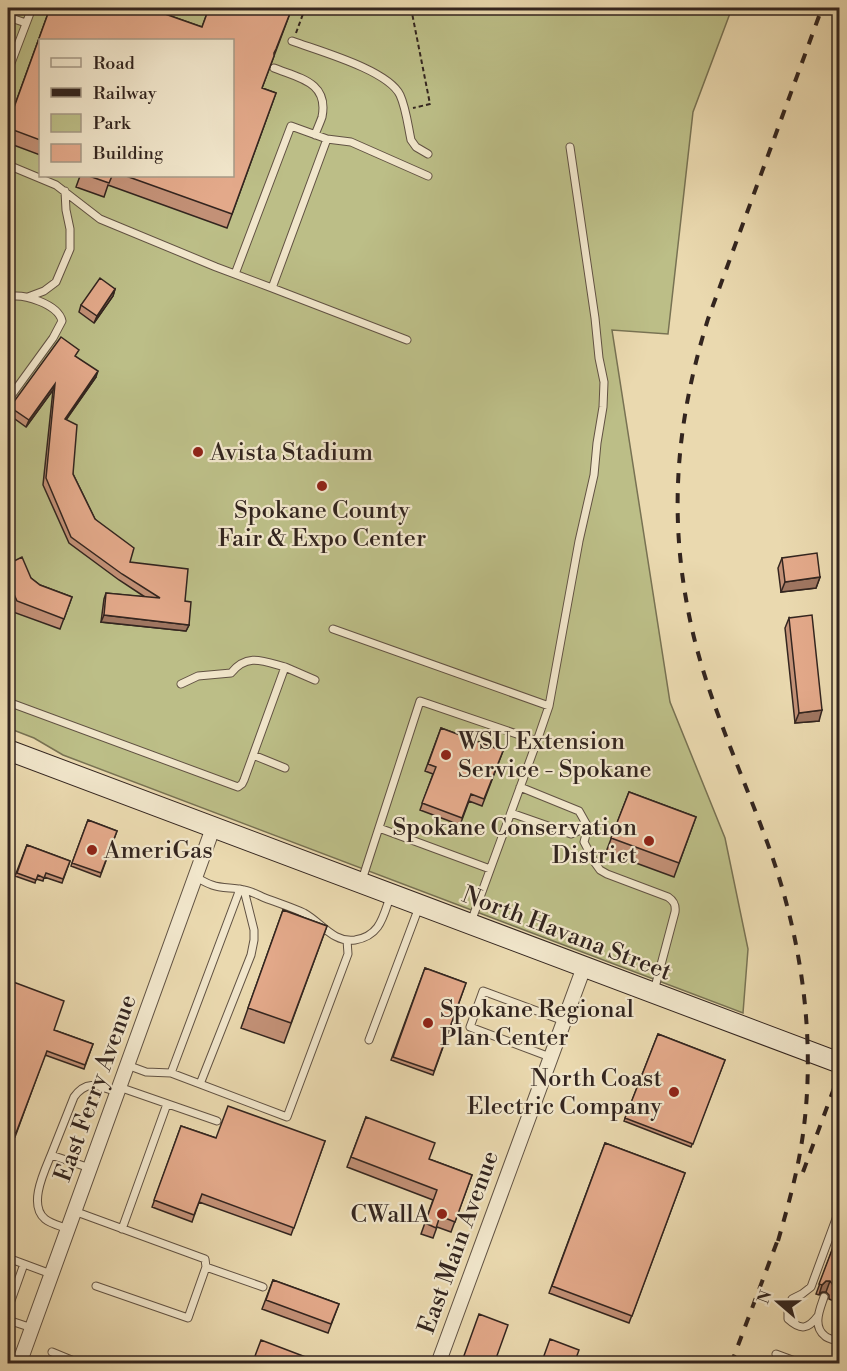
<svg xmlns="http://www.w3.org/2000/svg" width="847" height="1371" font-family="'Libre Bodoni',serif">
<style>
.green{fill:#bcbe87;stroke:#787253;stroke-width:1.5;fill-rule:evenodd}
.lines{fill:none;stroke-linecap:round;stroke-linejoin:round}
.lane-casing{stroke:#615243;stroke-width:9}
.street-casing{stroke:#615243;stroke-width:16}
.secondary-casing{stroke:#33251f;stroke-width:22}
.path{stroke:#33251f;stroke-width:2;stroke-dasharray:4.5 3;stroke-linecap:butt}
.lane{stroke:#f1e6cb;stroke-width:7}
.street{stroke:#f1e6cb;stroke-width:14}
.secondary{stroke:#f1e6cb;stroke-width:20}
.rail{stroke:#33251f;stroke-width:4;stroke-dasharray:10 10;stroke-linecap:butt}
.wall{fill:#c39177;stroke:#33251f;stroke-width:1.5}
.shaded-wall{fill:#9f7661;stroke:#33251f;stroke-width:1.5}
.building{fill:#e3a98a;stroke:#33251f;stroke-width:1.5}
.poi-dot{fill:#8f2418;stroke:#f1e6cb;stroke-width:2}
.labels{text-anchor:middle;stroke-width:4.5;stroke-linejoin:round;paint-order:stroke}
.poi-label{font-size:24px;fill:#33251f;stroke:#f1e6cb;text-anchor:start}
.street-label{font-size:24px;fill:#33251f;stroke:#f1e6cb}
</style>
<rect width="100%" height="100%" fill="#ead9af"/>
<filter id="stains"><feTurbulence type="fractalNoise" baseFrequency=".00333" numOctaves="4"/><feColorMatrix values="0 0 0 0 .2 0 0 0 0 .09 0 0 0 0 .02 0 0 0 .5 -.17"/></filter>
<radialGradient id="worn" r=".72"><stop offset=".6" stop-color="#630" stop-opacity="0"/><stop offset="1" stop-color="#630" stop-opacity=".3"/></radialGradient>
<path class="green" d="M8 8H732L693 112 668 334 612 330 670 702 725 838 748 949 743 1013 63 755 34 738 8 728ZM40 40H232V176H40Z"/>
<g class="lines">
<defs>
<path id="lane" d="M8 17 26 23
M292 41C319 51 388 70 400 95 406 108 408 126 411 140L416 147 428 154
M274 68C299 78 329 82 322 117 320 123 317 129 315 135
M8 71 32 8
M327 139 351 142 428 176
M8 165 56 185 100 219 216 267 272 288 327 139 291 126 235 274
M272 288 407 340
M8 297C23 293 58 304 62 321L53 338 8 400
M28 297 44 291 56 282 70 249V229L66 210 65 191
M333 629 549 706 579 541 594 475 597 443 603 407 604 382 599 358 595 318 570 147
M181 684 198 676 231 673C247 653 263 661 285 667
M8 702 238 787 242 784 244 780 285 667 315 680
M537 741 549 706
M253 755 285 768
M520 787 579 811 588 827 584 842 595 863 600 870 607 874 668 897C674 901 676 905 675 912L654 991
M511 813 571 834 588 827
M379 828 490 869
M196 877C201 880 206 883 212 885 222 889 234 887 244 890 251 891 258 895 265 898 278 903 291 907 304 913 322 923 333 943 355 940 380 936 383 917 390 897
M362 880 420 701 537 741 471 922
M369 1040 419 907
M550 1057 470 1027 483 991 564 1021
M127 1065 146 1072 171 1073 287 1117 348 954 347 940
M171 1073 240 889
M200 1084 251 955 254 940V930L244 890
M119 1087 217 1121
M51 1155C44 1172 28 1205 45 1219 51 1224 61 1226 68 1229
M90 1168 51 1155 74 1097C87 1079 99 1086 117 1092
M74 1211 205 1259 206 1267 188 1318 96 1286
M122 1229 167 1104
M8 1258 51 1274
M206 1267 263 1287
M824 1297C820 1309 812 1326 825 1336 828 1339 835 1340 840 1342
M8 1309 24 1264
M818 1316C808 1329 801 1331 788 1319V1308L792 1299 802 1294 811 1287 840 1208
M8 1320 32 1328
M52 1352 81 1364
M8 1354 21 1358
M776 1354 803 1364"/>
<path id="street" d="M19 1364 213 828
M438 1364 584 967"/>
<path id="secondary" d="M8 750 840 1063"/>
</defs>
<use href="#lane" class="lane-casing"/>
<use href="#street" class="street-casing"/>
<use href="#secondary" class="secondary-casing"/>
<path class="path" d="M411 8 430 104 413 108
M296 33 303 14 298 8"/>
<use href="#lane" class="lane"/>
<use href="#street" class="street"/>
<use href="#secondary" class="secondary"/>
<path class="rail" d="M803 1172 840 1072
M778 1241C788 1206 798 1171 803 1134 816 1040 802 942 771 853 743 774 705 696 689 615 668 511 677 419 708 319L822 8
M731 1364 780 1234"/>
</g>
<path class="wall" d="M50 8H148L202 27 209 8H292L262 88 276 93 227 228 108 185 104 197 76 187 80 176H232V40H40V155L8 143V124Z
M115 289 113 296 94 323 79 312 81 305Z
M76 357 96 377 66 420 73 474 95 519 130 562 185 601 189 625 186 631 101 622 104 599 106 593 145 597 119 580 69 543 43 485 53 390 26 427 8 414 10 407Z
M782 558 820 577 816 588 781 592 778 568Z
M8 564 31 578 40 585 72 597 60 629 13 612 8 600Z
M789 618 819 721 795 723 785 628Z
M441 728 503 751 482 806 469 801 460 825 420 810 433 774 425 771Z
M629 792 696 817 674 877 606 852Z
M88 820 117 831 100 877 71 866Z
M27 845 70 861 62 883 44 877 43 881 36 879 35 883 15 876Z
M283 910 327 926 284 1043 241 1028Z
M425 968 466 983 433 1075 391 1060Z
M8 980 54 1030 93 1044 84 1069 45 1055 15 1137 8 1134Z
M658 1034 725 1060 691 1147 624 1121Z
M366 1117 429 1159 472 1175 451 1232 437 1227 433 1238 421 1234 433 1200 347 1167Z
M181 1126 216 1138 325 1141 291 1235 199 1202 192 1222 152 1207Z
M605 1143 685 1173 629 1323 549 1293Z
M840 1229V1293L836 1302 829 1299V1295L826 1292H822L819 1295 816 1294Z
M273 1280 339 1304 328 1333 262 1309Z"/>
<path class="shaded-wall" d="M115 289 113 296 94 323 97 316Z
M98 371 96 377 62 425 65 419Z
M55 384 53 390 26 427 29 420Z
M820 577 816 588 781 592 785 582Z
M104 615 189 625 186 631 101 622Z
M822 710 819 721 795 723 799 713Z
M826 1281H830L826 1292H822L819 1295 822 1285Z"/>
<path class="building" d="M50 8H148L202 27 209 8H292L276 49 274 53V56L262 88 276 93 232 214 126 176H232V40H40V140L8 128V124Z
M89 176H112L109 183Z
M100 278 115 289 97 316 81 305Z
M61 337 79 350 75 356 98 371 65 419 77 425 73 474 95 519 134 548 130 562 188 569 185 601 191 602 189 625 104 615 106 593 160 598 122 574 71 537 46 478 55 384 29 420 10 407Z
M817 553 820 577 785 582 782 558Z
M22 557 31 578 40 585 72 597 64 619 17 601 8 581V564Z
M812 615 822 710 799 713 789 618Z
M441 728 503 751 484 799 471 794 462 818 422 803 436 767 428 764Z
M629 792 696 817 679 863 611 838Z
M88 820 117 831 101 873 72 863Z
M27 845 70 861 63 879 46 873 44 878 38 875 36 880 17 873Z
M283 910 327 926 291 1023 248 1008Z
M425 968 466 983 434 1071 393 1057Z
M8 980 64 1001 54 1030 93 1044 85 1065 47 1051 16 1133 8 1130Z
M658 1034 725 1060 693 1144 625 1118Z
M228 1106 325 1141 294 1228 202 1194 194 1215 154 1200 181 1126 216 1138Z
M366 1117 435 1143 429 1159 472 1175 455 1222 440 1216 436 1228 425 1223 437 1190 351 1157Z
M605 1143 685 1173 632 1316 552 1286Z
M840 1229V1291L833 1288V1285L830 1281H826L822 1285 819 1284Z
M273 1280 339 1304 331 1324 266 1300Z
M479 1314 508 1325 494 1364H461Z
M550 1339 579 1350 574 1364H541Z
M261 1340 324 1364H252Z"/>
<g class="poi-dot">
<circle cx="198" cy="452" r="6"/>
<circle cx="322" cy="486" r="6"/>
<circle cx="446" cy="755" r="6"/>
<circle cx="649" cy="841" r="6"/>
<circle cx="92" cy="850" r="6"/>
<circle cx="428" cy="1023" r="6"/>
<circle cx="674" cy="1092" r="6"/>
<circle cx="442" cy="1214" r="6"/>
</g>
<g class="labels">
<g class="poi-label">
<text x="210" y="460">Avista Stadium</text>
<text x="322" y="518" text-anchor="middle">Spokane County<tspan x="322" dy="28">Fair &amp; Expo Center</tspan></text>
<text x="458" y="749">WSU Extension<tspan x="458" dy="28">Service - Spokane</tspan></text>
<text x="637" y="835" text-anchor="end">Spokane Conservation<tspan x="637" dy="28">District</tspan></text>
<text x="104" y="858">AmeriGas</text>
<text x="440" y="1017">Spokane Regional<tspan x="440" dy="28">Plan Center</tspan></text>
<text x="662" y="1086" text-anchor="end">North Coast<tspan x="662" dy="28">Electric Company</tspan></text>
<text x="430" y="1222" text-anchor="end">CWallA</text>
</g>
<g class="street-label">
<text transform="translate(567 933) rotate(21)" y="8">North Havana Street</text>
<text transform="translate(95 1088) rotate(-70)" y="8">East Ferry Avenue</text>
<text transform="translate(458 1242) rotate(-70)" y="8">East Main Avenue</text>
</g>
</g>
<rect width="847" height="1371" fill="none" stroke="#ead9af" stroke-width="30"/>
<rect x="9" y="9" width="829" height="1353" fill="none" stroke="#33251f" stroke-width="3"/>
<rect x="15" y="15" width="817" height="1341" fill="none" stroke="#33251f" stroke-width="1.5"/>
<rect x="39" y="39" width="195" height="138" fill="#f1e6cb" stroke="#a59986" stroke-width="1.5"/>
<rect x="51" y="58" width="30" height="9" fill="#f1e6cb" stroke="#a59986" stroke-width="1.5"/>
<text x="93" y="69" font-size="18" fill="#33251f">Road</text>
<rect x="51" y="88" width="30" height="9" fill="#33251f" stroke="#a59986" stroke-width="1.5"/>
<text x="93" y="99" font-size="18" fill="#33251f">Railway</text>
<rect x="51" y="114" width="30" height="18" fill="#bcbe87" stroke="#a59986" stroke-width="1.5"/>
<text x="93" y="129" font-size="18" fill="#33251f">Park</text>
<rect x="51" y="144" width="30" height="18" fill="#e3a98a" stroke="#a59986" stroke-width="1.5"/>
<text x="93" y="159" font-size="18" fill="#33251f">Building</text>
<g transform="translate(778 1302) rotate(290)" stroke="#f1e6cb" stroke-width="4.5" paint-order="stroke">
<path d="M0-4.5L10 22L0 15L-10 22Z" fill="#33251f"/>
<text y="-9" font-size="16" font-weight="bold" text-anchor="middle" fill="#33251f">N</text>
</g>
<rect width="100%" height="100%" filter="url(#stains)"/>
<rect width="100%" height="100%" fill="url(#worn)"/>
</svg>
